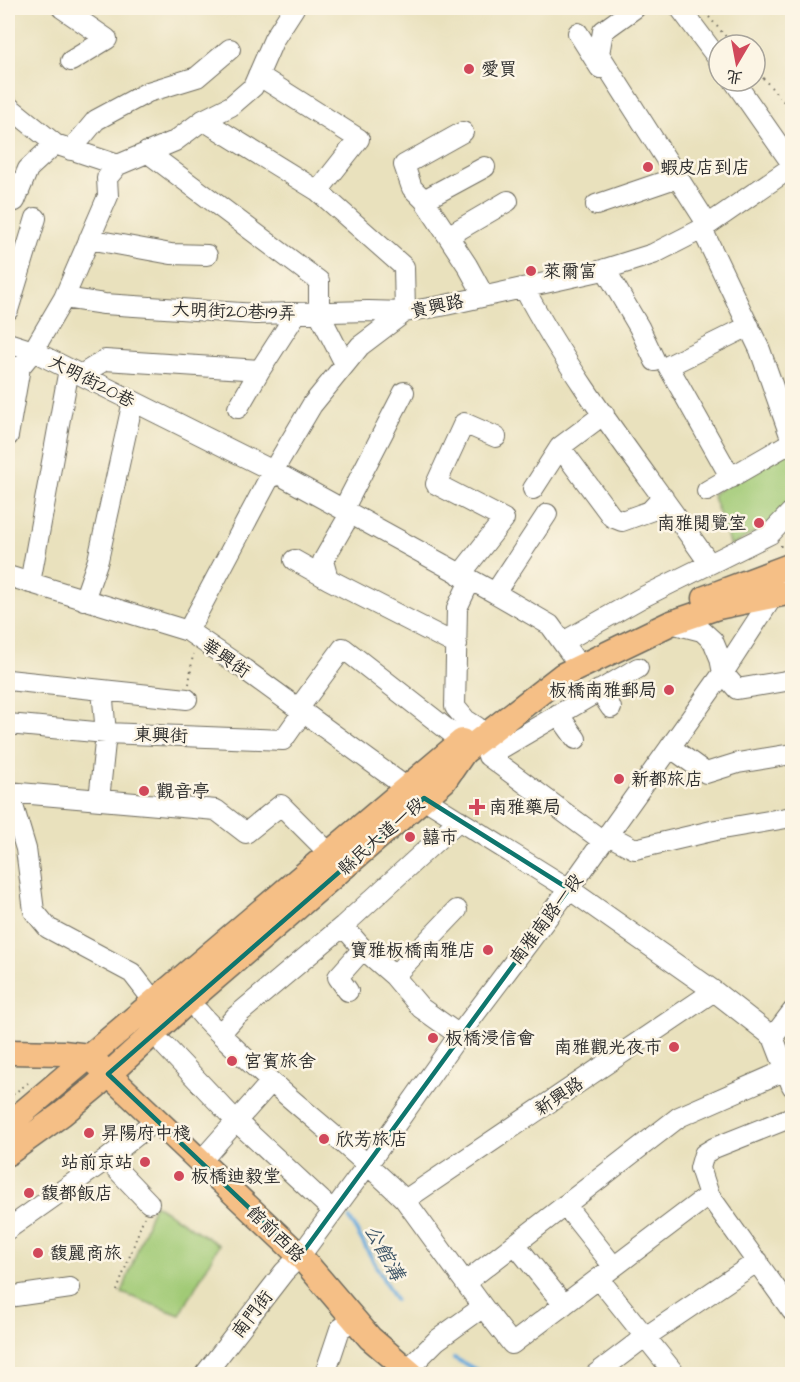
<svg xmlns="http://www.w3.org/2000/svg" width="800" height="1382" font-family="'Architects Daughter','LXGW WenKai TC',sans-serif">
<style>
.green{fill:#a1ca76;stroke:#667a50;stroke-width:1.5}
.lines{fill:none;stroke-linecap:round;stroke-linejoin:round}
.stream{stroke:#68aadd;stroke-width:4}
.minor-casing{stroke:#6e6b5e;stroke-width:22}
.major-casing{stroke:#6e6b5e;stroke-width:27}
.path{stroke:#6e6b5e;stroke-width:2;stroke-dasharray:1.5 4.5;stroke-linecap:butt}
.minor{stroke:#fff;stroke-width:20}
.major{stroke:#f5bf86;stroke-width:24}
.marked{fill:none;stroke:#0f766e;stroke-width:4.5;stroke-linejoin:round}
.poi-dot{fill:#d1495b;stroke:#fcf5e5;stroke-width:2}
.labels{text-anchor:middle;stroke-width:5;stroke-linejoin:round;paint-order:stroke}
.poi-label{font-size:18px;fill:#2b2b2b;stroke:#fcf5e5;text-anchor:start}
.street-label{font-size:18px;fill:#2b2b2b;stroke:#fcf5e5}
.water-label{font-size:20px;font-style:italic;fill:#405769;stroke:#fcf5e5}
</style>
<rect width="100%" height="100%" fill="#fcf5e5"/>
<filter id="ink" filterUnits="userSpaceOnUse"><feTurbulence type="fractalNoise" baseFrequency=".0167" numOctaves="2"/><feDisplacementMap in="SourceGraphic" scale="12" xChannelSelector="R" yChannelSelector="G"/><feConvolveMatrix kernelMatrix="1 2 1 2 8 2 1 2 1" color-interpolation-filters="sRGB"/></filter>
<filter id="wash" filterUnits="userSpaceOnUse"><feTurbulence type="fractalNoise" baseFrequency=".008" numOctaves="4" result="noise"/><feDisplacementMap in="SourceGraphic" scale="24" xChannelSelector="R" yChannelSelector="G"/><feGaussianBlur stdDeviation="1.35" result="paint"/><feColorMatrix in="noise" values="0 0 0 0 0 0 0 0 0 0 0 0 0 0 0 0 0 1.4 0 .05"/><feComposite in="paint" operator="in"/></filter>
<g filter="url(#wash)">
<rect width="100%" height="100%" fill="#e9e1bd"/>
<path class="green" d="M792 447V508L779 519 731 546 712 494Z
M154 1204 219 1245 180 1315 122 1293Z"/>
<g class="lines">
<path class="stream" d="M350 1219 395 1300
M454 1358 484 1374"/>
</g>
</g>
<g filter="url(#ink)">
<g class="lines">
<defs>
<path id="minor" d="M62 8 107 39 71 61
M294 8 274 39 253 87 231 106 203 120 175 141 118 165 107 178 108 196 64 298 33 351 273 471 495 593 550 625 573 657
M635 8 603 31 599 54 708 225
M680 8 719 60
M578 33 600 68
M258 75 359 139 318 191
M734 81 792 164
M8 106 55 144 118 165
M203 120 318 191 404 267 405 312
M463 132 404 165 412 188 424 200 467 265 484 296
M71 150 96 120 148 92 197 77 230 49
M147 152 319 281V313L345 364
M424 200 485 167
M15 201 28 169 55 144
M596 205 678 177
M702 229 760 350 792 441
M448 236 508 201
M89 239 171 254 207 255
M605 269 639 327 655 361
M524 288C575 385 646 472 709 563
M64 298 104 304 256 314 368 311 405 312
M8 310 36 218
M8 343 33 351 20 367 8 436
M81 375 105 360 260 370 296 314
M238 408 260 370
M604 414 560 447 612 517 622 521 650 511 663 497
M731 478 668 366 749 326
M533 489 560 447
M707 491 792 442
M343 510 404 392
M350 514 323 561 328 579 457 645
M294 560 328 579
M460 575 504 519 436 484 464 423 496 437
M8 576 188 631 244 669 407 788 569 889 714 991 773 1037 792 1086
M470 581 457 608 455 707 466 720 477 727
M30 583 69 369
M495 593 547 514
M84 600 98 560 133 401
M671 623 702 631 713 641 720 658 723 673 737 689 792 680
M188 631 273 471 312 405 360 346 405 312 441 306 599 271 653 254 702 229 792 167
M563 642 641 598 770 534 792 511
M8 680 187 699
M599 690 611 708
M298 709 343 648 462 741
M558 714 576 739
M8 724 106 733 283 740 302 713
M670 747 706 773 738 763 792 754
M8 789 26 849 34 911 48 928 132 973 149 995 156 1000
M8 792 216 810 246 833 281 805 322 846 331 851
M99 800 106 733 102 690
M608 835 635 849 716 830 792 817
M603 841 488 756 638 668
M343 926 363 949 394 976 421 1008 459 1035
M394 976 457 910
M348 991 338 977 363 949
M199 1012C211 1027 227 1040 241 1054 294 1105 353 1148 405 1200L714 991
M220 1034 235 1017 343 926 459 820
M773 1037 792 1012
M164 1045 236 1121 333 1211
M792 1117 714 1148 704 1154 700 1168 709 1195 792 1311
M107 1159 149 1203
M201 1161 271 1082
M405 1200 483 1307 437 1340 407 1370 406 1374
M565 1205 614 1267
M8 1229 107 1159 156 1120
M515 1244 564 1305
M599 1279 675 1374
M466 1282 679 1117 786 1070
M8 1297 70 1288
M483 1307 512 1344 709 1195
M205 1374 284 1272 300 1256 368 1164 459 1035 569 889 723 673 779 587
M325 1374 340 1329 355 1319
M596 1374 638 1342 758 1261"/>
<path id="major" d="M705 598 792 565
M8 1052 63 1053 89 1056 300 1256 370 1338 412 1374
M8 1125 462 741
M8 1153 62 1114 95 1087 185 1004 444 781 464 752 563 675 671 623 718 607 792 592"/>
</defs>
<use href="#minor" class="minor-casing"/>
<use href="#major" class="major-casing"/>
<path class="path" d="M709 17 733 45
M755 69 792 111
M780 546H792
M189 684 193 654
M8 876 14 875
M8 1098 28 1083
M117 1291 144 1217"/>
<use href="#minor" class="minor"/>
<use href="#major" class="major"/>
</g>
</g>
<path class="marked" d="M424 798 569 889 300 1256 108 1074Z"/>
<g class="poi-dot">
<circle cx="469" cy="69" r="6"/>
<circle cx="648" cy="167" r="6"/>
<circle cx="531" cy="271" r="6"/>
<circle cx="759" cy="523" r="6"/>
<circle cx="669" cy="690" r="6"/>
<circle cx="619" cy="779" r="6"/>
<circle cx="144" cy="791" r="6"/>
<path d="M474 798h6v6h6v6h-6v6h-6v-6h-6v-6h6z"/>
<circle cx="410" cy="837" r="6"/>
<circle cx="488" cy="950" r="6"/>
<circle cx="433" cy="1038" r="6"/>
<circle cx="674" cy="1047" r="6"/>
<circle cx="232" cy="1061" r="6"/>
<circle cx="89" cy="1133" r="6"/>
<circle cx="324" cy="1139" r="6"/>
<circle cx="145" cy="1162" r="6"/>
<circle cx="179" cy="1176" r="6"/>
<circle cx="29" cy="1193" r="6"/>
<circle cx="38" cy="1253" r="6"/>
</g>
<g class="labels">
<g class="poi-label">
<text x="481" y="75">愛買</text>
<text x="660" y="173">蝦皮店到店</text>
<text x="543" y="277">萊爾富</text>
<text x="747" y="529" text-anchor="end">南雅閱覽室</text>
<text x="657" y="696" text-anchor="end">板橋南雅郵局</text>
<text x="631" y="785">新都旅店</text>
<text x="156" y="797">觀音亭</text>
<text x="489" y="813">南雅藥局</text>
<text x="422" y="843">囍市</text>
<text x="476" y="956" text-anchor="end">寶雅板橋南雅店</text>
<text x="445" y="1044">板橋浸信會</text>
<text x="662" y="1053" text-anchor="end">南雅觀光夜市</text>
<text x="244" y="1067">宮賓旅舍</text>
<text x="101" y="1139">昇陽府中棧</text>
<text x="336" y="1145">欣芳旅店</text>
<text x="133" y="1168" text-anchor="end">站前京站</text>
<text x="191" y="1182">板橋迪毅堂</text>
<text x="41" y="1199">馥都飯店</text>
<text x="50" y="1259">馥麗商旅</text>
</g>
<g class="street-label">
<text transform="translate(437 306) rotate(-12)" y="6">貴興路</text>
<text transform="translate(234 311) rotate(2)" y="6">大明街20巷19弄</text>
<text transform="translate(92 381) rotate(27)" y="6">大明街20巷</text>
<text transform="translate(226 658) rotate(35)" y="6">華興街</text>
<text transform="translate(161 735) rotate(2)" y="6">東興街</text>
<text transform="translate(381 836) rotate(-41)" y="6">縣民大道一段</text>
<text transform="translate(546 919) rotate(-53)" y="6">南雅南路一段</text>
<text transform="translate(559 1096) rotate(-34)" y="6">新興路</text>
<text transform="translate(276 1234) rotate(44)" y="6">館前西路</text>
<text transform="translate(252 1314) rotate(-52)" y="6">南門街</text>
</g>
<g class="water-label">
<text transform="translate(385 1252) rotate(61)" y="7">公館溝</text>
</g>
</g>
<rect width="800" height="1382" fill="none" stroke="#fcf5e5" stroke-width="30"/>
<g transform="translate(737 63) rotate(190)"><circle r="28" fill="#fcf5e5" stroke="#a8a49b" stroke-width="1.5"/>
<path d="M0-4.5L10 22L0 15L-10 22Z" fill="#d1495b"/>
<text y="-9" font-size="16" font-weight="bold" text-anchor="middle" fill="#2b2b2b">北</text>
</g>
</svg>
